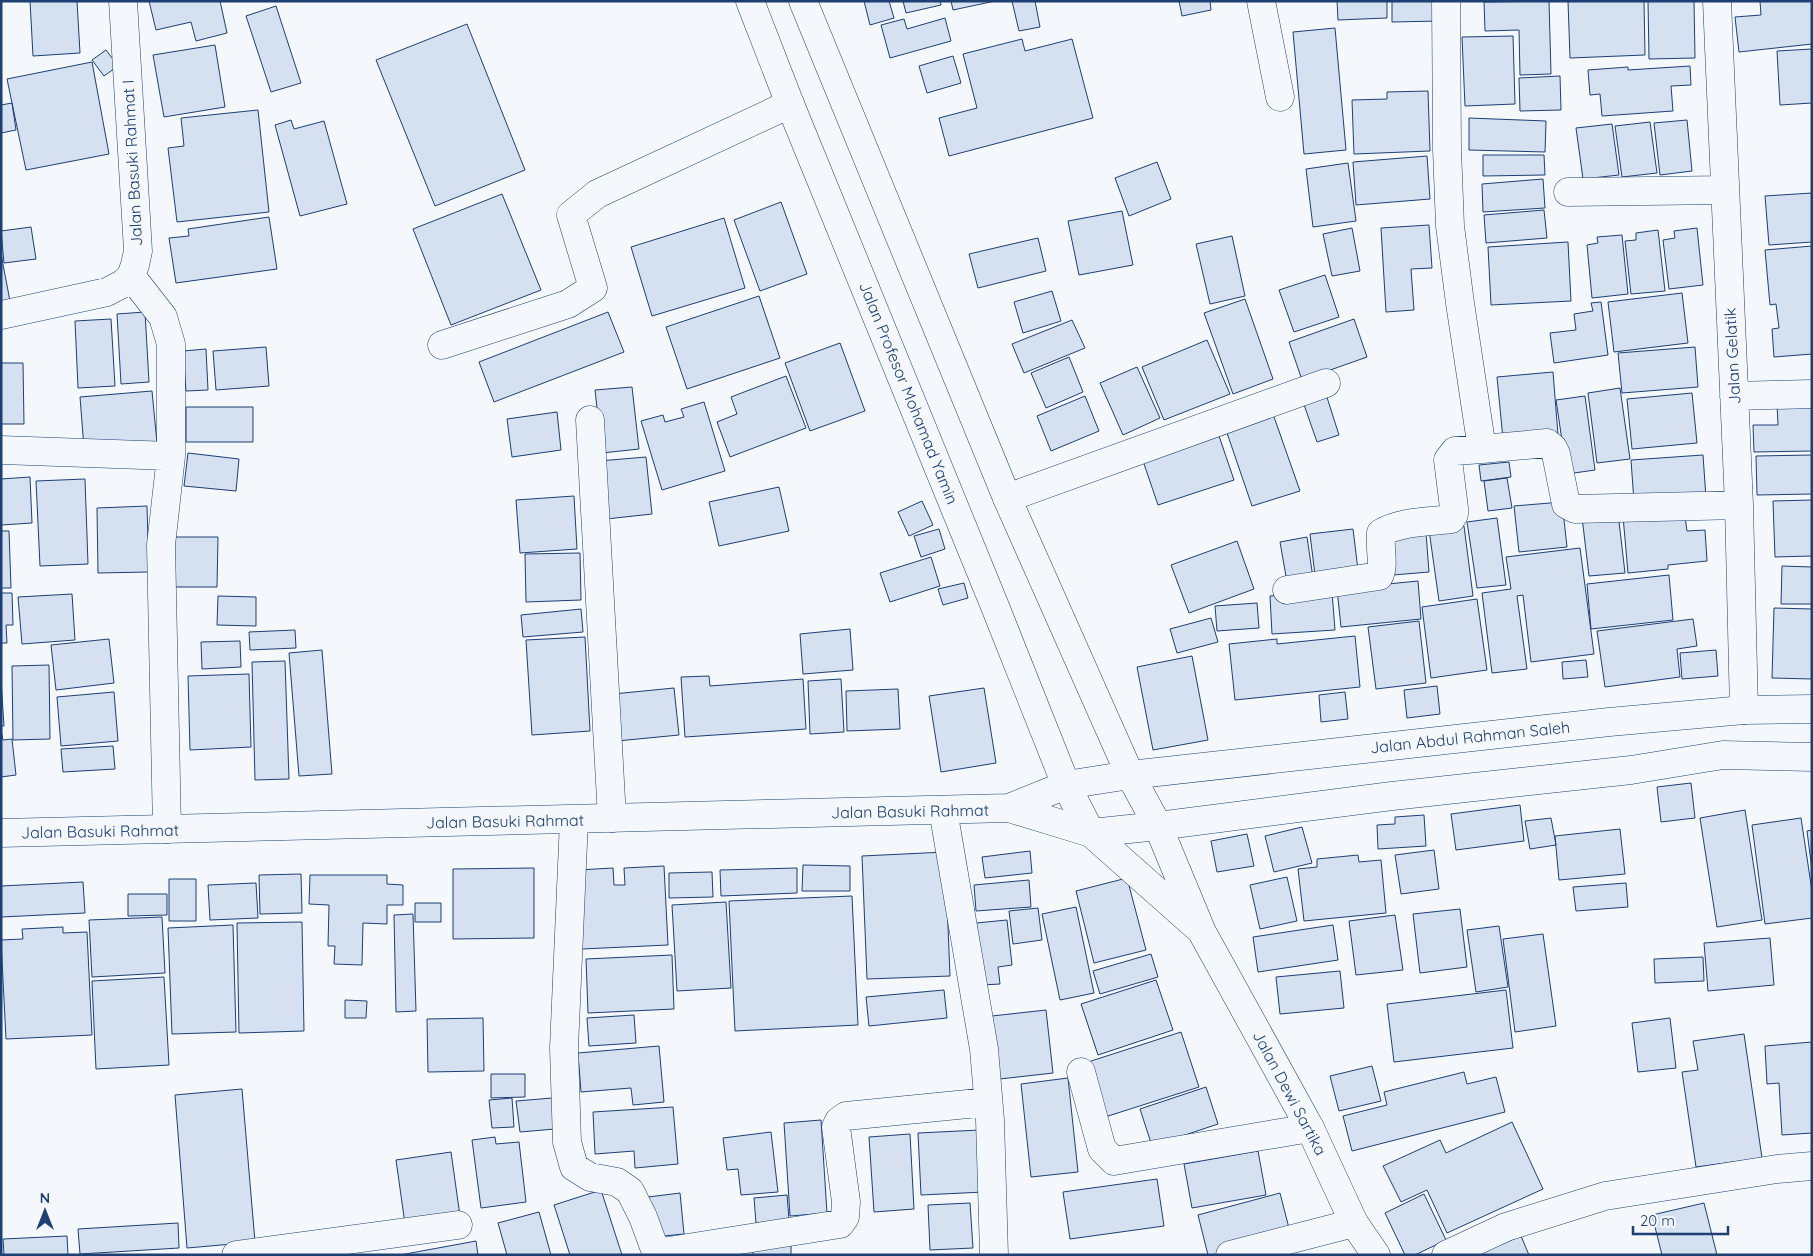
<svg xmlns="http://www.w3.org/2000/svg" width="1813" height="1256" font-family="Quicksand,sans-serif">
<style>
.building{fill:#d5e0f0;stroke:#1d3f73}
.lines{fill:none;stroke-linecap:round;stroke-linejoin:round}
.minor-casing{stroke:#1d3f73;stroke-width:29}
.major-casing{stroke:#1d3f73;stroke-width:29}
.highway-casing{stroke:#1d3f73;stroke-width:29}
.minor{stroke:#f4f7fb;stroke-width:28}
.major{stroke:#f4f7fb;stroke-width:28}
.highway{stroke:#f4f7fb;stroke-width:28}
.labels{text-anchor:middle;stroke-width:4;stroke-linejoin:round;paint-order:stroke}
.street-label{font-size:16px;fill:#1d3f73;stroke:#f4f7fb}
</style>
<rect width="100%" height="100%" fill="#f4f7fb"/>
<path class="building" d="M30 1H77L80 53 33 56Z
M149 1H220L227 33 196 41 191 22 156 30Z
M864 1H889L894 18 870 25Z
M903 1H940L941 5 906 13Z
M951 1H995L953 10Z
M1012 1H1035L1040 27 1019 31Z
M1179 1H1210L1211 10 1182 16Z
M1337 1H1387V18L1338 20Z
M1392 1H1440L1441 21 1392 22Z
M1549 1 1551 74 1520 75 1519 30 1485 31 1484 2Z
M1568 1H1644L1645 55 1570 58Z
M1648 1H1694L1695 58 1649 59Z
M1760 1H1812V44L1739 52 1735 17 1761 15Z
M276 6 301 83 271 92 246 16Z
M945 18 951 41 890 58 881 25 904 19 907 29Z
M467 24 525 170 435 206 376 60Z
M1335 28 1346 150 1304 154 1293 32Z
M1513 36 1515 104 1465 106 1462 37Z
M1022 39 1025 51 1072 39 1093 118 949 156 939 118 977 108 963 54Z
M215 45 225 107 164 117 153 55Z
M1812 49V103L1780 105 1777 51Z
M106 50 118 66 104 76 92 60Z
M953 56 961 83 927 93 919 66Z
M92 62 109 154 26 170 7 79Z
M1690 66 1691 85 1671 86 1673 111 1602 116 1600 94 1590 95 1588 70 1628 67V70Z
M1560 76 1561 110 1520 111 1519 78Z
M1428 91 1430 151 1354 154 1352 100 1387 99V92Z
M12 103 16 130 1 133V105Z
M258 110 269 212 177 222 168 148 184 146 181 118Z
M1469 118 1546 121 1545 152 1469 150Z
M291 120 294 129 324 121 347 204 300 216 275 125Z
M1687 120 1692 171 1660 175 1654 123Z
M1650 122 1657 173 1622 177 1615 126Z
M1612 124 1619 175 1583 179 1576 128Z
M1483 155H1544L1545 175 1483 176Z
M1427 156 1430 199 1356 205 1353 162Z
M1157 162 1171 199 1129 216 1115 178Z
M1348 163 1356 221 1313 227 1306 169Z
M1543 179 1545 208 1483 212 1482 184Z
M1812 193V242L1769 245 1765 196Z
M502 194 541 290 451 325 413 229Z
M781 202 807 274 760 291 734 220Z
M1544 210 1547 238 1486 243 1484 215Z
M1122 211 1133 265 1079 275 1068 221Z
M269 217 277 269 176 283 169 238 189 236 188 229Z
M724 218 745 288 652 316 631 247Z
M1429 225 1432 268 1411 269 1414 310 1386 312 1381 228Z
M31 227 36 259 4 263 1 231Z
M1352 228 1360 271 1332 276 1323 234Z
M1697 228 1703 285 1669 289 1663 240 1675 238 1674 231Z
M1658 230 1665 291 1631 294 1625 241 1636 240V233Z
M1622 235 1628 294 1592 298 1587 245 1598 243 1597 237Z
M1232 236 1245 296 1210 304 1196 244Z
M1038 238 1046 271 978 288 969 254Z
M1568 242 1571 301 1491 305 1488 247Z
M1812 246V354L1774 357 1772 329 1779 328 1776 304 1770 305 1765 250Z
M1 254 10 301 1 303Z
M1325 275 1339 317 1294 332 1279 290Z
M1052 291 1061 321 1023 333 1014 302Z
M1682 293 1688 343 1614 352 1608 302Z
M759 296 780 358 687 389 666 327Z
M1245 299 1273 379 1233 394 1204 313Z
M1601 302 1608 355 1554 363 1550 333 1576 330 1574 314 1593 311 1591 303Z
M145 312 149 382 121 384 117 314Z
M608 312 624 352 494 402 479 362Z
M111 319 115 386 78 388 75 321Z
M1354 319 1367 357 1302 380 1289 342Z
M1072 320 1085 348 1024 373 1012 344Z
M1207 340 1230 394 1164 420 1142 367Z
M840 343 865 411 810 431 785 363Z
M266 347 269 386 216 390 213 351Z
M1695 347 1698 387 1622 393 1618 353Z
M206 349 208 390 186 391 183 351Z
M1069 357 1083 392 1046 408 1031 373Z
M1 363H23L24 424H1Z
M1137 367 1160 418 1123 435 1100 383Z
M1553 372 1558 435 1503 439 1497 377Z
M786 376 806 428 730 457 717 422 737 414 731 397Z
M632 387 639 449 602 453 595 390Z
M1324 388 1339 435 1317 442 1301 396Z
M1620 388 1630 459 1597 463 1588 393Z
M152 391 157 443 84 448 80 397Z
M1692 393 1697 443 1632 449 1627 399Z
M1085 396 1099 431 1051 451 1037 416Z
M1585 396 1595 470 1567 474 1556 400Z
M704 402 725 471 662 490 641 421 663 415 665 422 684 417 681 409Z
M1812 403V451L1754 452 1753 425H1778L1777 404Z
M186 407H253V442H186Z
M557 412 561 450 512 457 507 419Z
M1273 414 1300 491 1252 506 1226 430Z
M1219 436 1234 480 1158 505 1143 461Z
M188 453 239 459 236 491 184 486Z
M1703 455 1706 498 1634 502 1631 460Z
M1812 455V494L1757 495 1756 456Z
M646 457 652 514 606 519 599 461Z
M1509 462 1511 477 1481 481 1479 465Z
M30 477 32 523 1 525V479Z
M1507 478 1512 508 1488 511 1484 481Z
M85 479 88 564 40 566 36 481Z
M779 487 789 531 719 546 709 502Z
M574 496 577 549 520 553 516 500Z
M1812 500V556L1775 557 1773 501Z
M922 501 933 525 909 536 898 512Z
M1562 502 1567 547 1519 552 1514 506Z
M147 506 149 572 98 573 97 508Z
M1684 510 1687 531 1705 530 1707 561 1668 565V569L1628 573 1623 516Z
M1618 513 1625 573 1589 576 1582 517Z
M1497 518 1506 585 1477 588 1467 522Z
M1464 526 1473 596 1439 601 1429 530Z
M939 529 945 549 921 557 914 536Z
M1353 529 1358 570 1315 575 1310 534Z
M1 531H9L11 588H1Z
M1426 533 1429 572 1393 575 1390 536Z
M171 537H218L217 587H170Z
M1307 537 1313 578 1287 582 1280 542Z
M1237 541 1254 589 1189 613 1171 565Z
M1580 548 1594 654 1531 662 1523 595 1517 596 1527 669 1492 673 1482 593 1511 589 1506 557Z
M580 553 581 600 526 602 525 554Z
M931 557 940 586 890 602 880 573Z
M1782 566 1812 567V604H1781Z
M1669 575 1673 620 1591 629 1587 584Z
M1418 581 1421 619 1341 627 1337 589Z
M964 583 968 598 943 605 938 589Z
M1332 592 1335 630 1272 634 1270 596Z
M1 593H12L13 625H6L7 643H1Z
M72 594 75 640 22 644 18 597Z
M218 596 256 597V626L217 625Z
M1477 599 1487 670 1431 678 1422 607Z
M1257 603 1259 628 1217 631 1215 606Z
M1774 608 1812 609V679L1772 678Z
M581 609 583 632 523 637 521 615Z
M1211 618 1218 642 1177 653 1170 629Z
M1693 619 1697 646 1677 649 1680 677 1605 687 1597 631Z
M1419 621 1426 683 1376 689 1368 627Z
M850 629 853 670 803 674 800 634Z
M295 630 296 648 250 650 249 632Z
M1355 636 1360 687 1235 700 1229 644 1277 639V644Z
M585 637 590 731 532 735 526 640Z
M109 639 114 683 56 690 51 645Z
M240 641 241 667 202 669 201 642Z
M322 650 332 774 299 776 289 653Z
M1716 650 1718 676 1682 679 1680 653Z
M1192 656 1208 740 1153 750 1137 667Z
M1586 660 1588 677 1563 679 1562 662Z
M285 661 289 779 255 780 252 662Z
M49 665 50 739 13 740 12 666Z
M249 674 251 747 190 750 188 676Z
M709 676 710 686 803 679 806 729 685 737 681 677Z
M841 679 844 732 810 734 808 681Z
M1 680 4 726H1Z
M1437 686 1440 714 1407 718 1404 690Z
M674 688 679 735 617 741 613 694Z
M984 688 996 763 941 772 929 696Z
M898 689 900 729 847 731 846 691Z
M114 692 118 741 61 746 57 697Z
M1345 692 1348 719 1321 722 1319 695Z
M1 730 3 740 12 739 16 775 1 777Z
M113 746 115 769 63 772 61 749Z
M1691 783 1695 818 1661 822 1657 787Z
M1520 805 1524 841 1456 850 1451 814Z
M1745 810 1762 920 1717 927 1700 818Z
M1424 815 1426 846 1378 849 1377 825 1395 824V817Z
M1551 818 1556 845 1530 849 1525 821Z
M1801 818 1812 891V918L1765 924 1752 825Z
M1302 827 1312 863 1274 872 1265 836Z
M1620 829 1625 874 1559 880 1555 836Z
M1812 830V870L1807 831Z
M1247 834 1254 866 1217 872 1211 841Z
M1434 850 1439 889 1401 894 1395 855Z
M1030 851 1032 873 985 878 982 857Z
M945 852 950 976 867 979 862 856Z
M1358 855 1359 862 1381 860 1386 913 1304 921 1298 869 1317 867V859Z
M803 865 850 866V891H802Z
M664 866 668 945 582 949 578 870 613 868 614 885H625L624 868Z
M534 868V938L453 939V869Z
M797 868V893L721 896 720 870Z
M712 872 713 897 669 898V873Z
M301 874 302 913 260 914 259 875Z
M310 875H387V884L403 885V905H387V924L363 923 362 965 334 964 335 946H328L329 905 309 904Z
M1287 877 1297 921 1260 929 1250 885Z
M1127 878 1146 950 1094 963 1076 891Z
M169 879H196V921H169Z
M1029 880 1031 907 976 911 974 885Z
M83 882 85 913 1 917V886Z
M256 883 258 918 210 920 208 885Z
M1626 883 1628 907 1576 911 1573 887Z
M128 894H167V915L128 916Z
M852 896 858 1025 735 1031 729 901Z
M726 902 731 988 677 991 672 905Z
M415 903H441V922H415Z
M1076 907 1094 993 1060 1000 1042 914Z
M1038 908 1042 940 1013 944 1009 911Z
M1460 909 1467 967 1420 973 1413 914Z
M413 914 416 1011 396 1012 394 915Z
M1395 915 1403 970 1356 975 1349 921Z
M162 917 165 973 92 977 89 920Z
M1007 920 1012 965 998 967 1000 984 982 985 976 923Z
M302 922 304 1031 239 1033 237 923Z
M233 925 236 1032 172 1034 168 928Z
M1333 925 1338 960 1258 972 1253 937Z
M1499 926 1508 987 1476 992 1467 930Z
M63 927V933L87 932 92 1035 6 1039 1 940 23 939 22 929Z
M1543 934 1556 1026 1515 1032 1503 939Z
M1770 938 1774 985 1708 991 1704 943Z
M1151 954 1158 977 1100 994 1093 971Z
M672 955 674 1009 588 1013 586 959Z
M1703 957 1704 981 1655 983 1654 959Z
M1340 971 1344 1008 1280 1014 1276 977Z
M164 977 169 1065 96 1069 92 981Z
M1156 980 1173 1030 1098 1055 1081 1004Z
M944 990 947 1018 869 1026 866 997Z
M1506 990 1513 1048 1394 1062 1387 1004Z
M345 1000 367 1001 366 1018H345Z
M1046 1010 1053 1073 1000 1079 992 1016Z
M634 1015 636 1043 589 1046 587 1018Z
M483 1018 484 1071 428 1072 427 1019Z
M1670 1018 1676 1068 1638 1072 1632 1023Z
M1181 1032 1199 1087 1102 1118 1085 1063Z
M1744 1034 1762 1158 1696 1167 1682 1072 1698 1070 1693 1041Z
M1812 1042V1133L1782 1135 1779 1083 1767 1084 1765 1046Z
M659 1046 664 1102 633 1105 631 1088 581 1092 578 1053Z
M1372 1066 1381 1101 1339 1111 1330 1076Z
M1464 1072 1467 1084 1496 1077 1505 1112 1352 1151 1343 1116 1387 1105 1384 1092Z
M491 1074H525V1097L491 1098Z
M1068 1078 1078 1172 1031 1177 1021 1084Z
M1206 1087 1218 1124 1152 1146 1140 1109Z
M242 1089 255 1242 187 1248 175 1095Z
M512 1098 514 1127 492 1128 489 1100Z
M552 1098 555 1129 520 1132 516 1101Z
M673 1107 678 1164 635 1168 634 1151 595 1154 593 1112Z
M821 1120 827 1213 790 1216 784 1123Z
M1512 1122 1543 1189 1447 1233 1427 1190 1401 1202 1383 1166 1440 1140 1446 1153Z
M980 1130 984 1192 921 1195 918 1133Z
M771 1132 778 1192 741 1195 738 1169 727 1170 723 1138Z
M910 1134 914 1209 874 1212 869 1137Z
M495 1137 496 1144 519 1142 526 1202 481 1208 472 1140Z
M1258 1151 1266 1195 1192 1208 1184 1164Z
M451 1152 460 1216 405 1224 396 1160Z
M1157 1179 1164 1226 1070 1239 1063 1192Z
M601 1190 622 1255H570L554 1205Z
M680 1193 684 1234 653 1237 648 1197Z
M1280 1193 1291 1236 1220 1255H1208L1198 1215Z
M1424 1194 1446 1240 1415 1255H1405L1385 1213Z
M787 1195 789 1220 756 1223 754 1198Z
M970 1203 973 1248 930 1250 928 1205Z
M1704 1203 1717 1255H1662L1652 1215Z
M539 1212 551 1255H507L498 1223Z
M178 1223 179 1248 80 1254 78 1229Z
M67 1236 68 1255H4L3 1239Z
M1521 1236 1529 1255H1476Z
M476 1241 478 1255H400Z
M753 1244 791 1245V1255H753Z"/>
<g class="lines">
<defs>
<path id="minor" d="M1261 1 1280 97
M1446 1 1447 149 1450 226 1460 303 1482 449 1547 443 1553 448 1556 454 1566 504 1575 509 1739 505
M1717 1 1739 505 1744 710
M1568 192 1725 190
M131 276 163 317 171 344V456L161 545 167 829
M1 315 107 292 124 283 131 276 135 265 138 251 123 1
M442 345 568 304 593 288 571 215 597 194 790 104
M1734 396 1812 394
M590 420 612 818
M1 450 171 456
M1007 498 1326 383
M1287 590 1379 576C1385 566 1379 546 1381 533 1402 521 1428 522 1451 519L1454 514V508L1448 460 1455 451 1482 449
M943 810 984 1049 990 1120 994 1255
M574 820 564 1048 567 1142 574 1167 590 1177 617 1182 630 1191 643 1217 657 1255
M1081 1072 1102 1149 1114 1161 1310 1128
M656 1253 840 1224 845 1217 846 1202 836 1127 839 1121 846 1116 988 1102
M236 1255 458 1225
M1230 1255 1354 1223
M1446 1255 1506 1227 1605 1196 1777 1169 1812 1166"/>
<path id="major" d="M750 1 790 104 994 604 1066 785 1091 833 1197 927
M803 1 1007 498 1130 775 1158 826 1202 932 1310 1128 1354 1223 1376 1255"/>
<path id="highway" d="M1009 808 1066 785 1130 775 1609 722 1744 710 1812 709
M1 833 1009 808 1091 833 1158 826 1392 796 1631 770 1723 755 1812 757"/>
</defs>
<use href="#minor" class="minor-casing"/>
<use href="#major" class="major-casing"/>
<use href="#highway" class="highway-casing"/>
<use href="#minor" class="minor"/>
<use href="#major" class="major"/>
<use href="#highway" class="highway"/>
</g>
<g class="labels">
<g class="street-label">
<text transform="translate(132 163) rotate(-93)" y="6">Jalan Basuki Rahmat I</text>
<text transform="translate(1732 356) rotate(-93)" y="6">Jalan Gelatik</text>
<text transform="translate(909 393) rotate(68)" y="6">Jalan Profesor Mohamad Yamin</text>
<text transform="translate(1470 737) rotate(-6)" y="6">Jalan Abdul Rahman Saleh</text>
<text transform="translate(910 811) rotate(-1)" y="6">Jalan Basuki Rahmat</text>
<text transform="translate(505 821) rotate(-1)" y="6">Jalan Basuki Rahmat</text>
<text transform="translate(100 831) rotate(-1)" y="6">Jalan Basuki Rahmat</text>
<text transform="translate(1290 1093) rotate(62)" y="6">Jalan Dewi Sartika</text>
</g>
</g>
<rect width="1813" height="1256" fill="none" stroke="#1d3f73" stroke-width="5"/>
<g transform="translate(45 1211)" stroke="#f4f7fb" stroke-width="4" paint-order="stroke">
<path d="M0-4L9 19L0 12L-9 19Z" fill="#1d3f73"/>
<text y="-8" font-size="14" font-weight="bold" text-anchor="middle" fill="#1d3f73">N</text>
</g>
<path d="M1633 1226v8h95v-8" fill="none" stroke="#1d3f73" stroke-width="2.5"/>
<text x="1640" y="1226" font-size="15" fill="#1d3f73" stroke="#f4f7fb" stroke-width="4" paint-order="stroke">20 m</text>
</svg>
